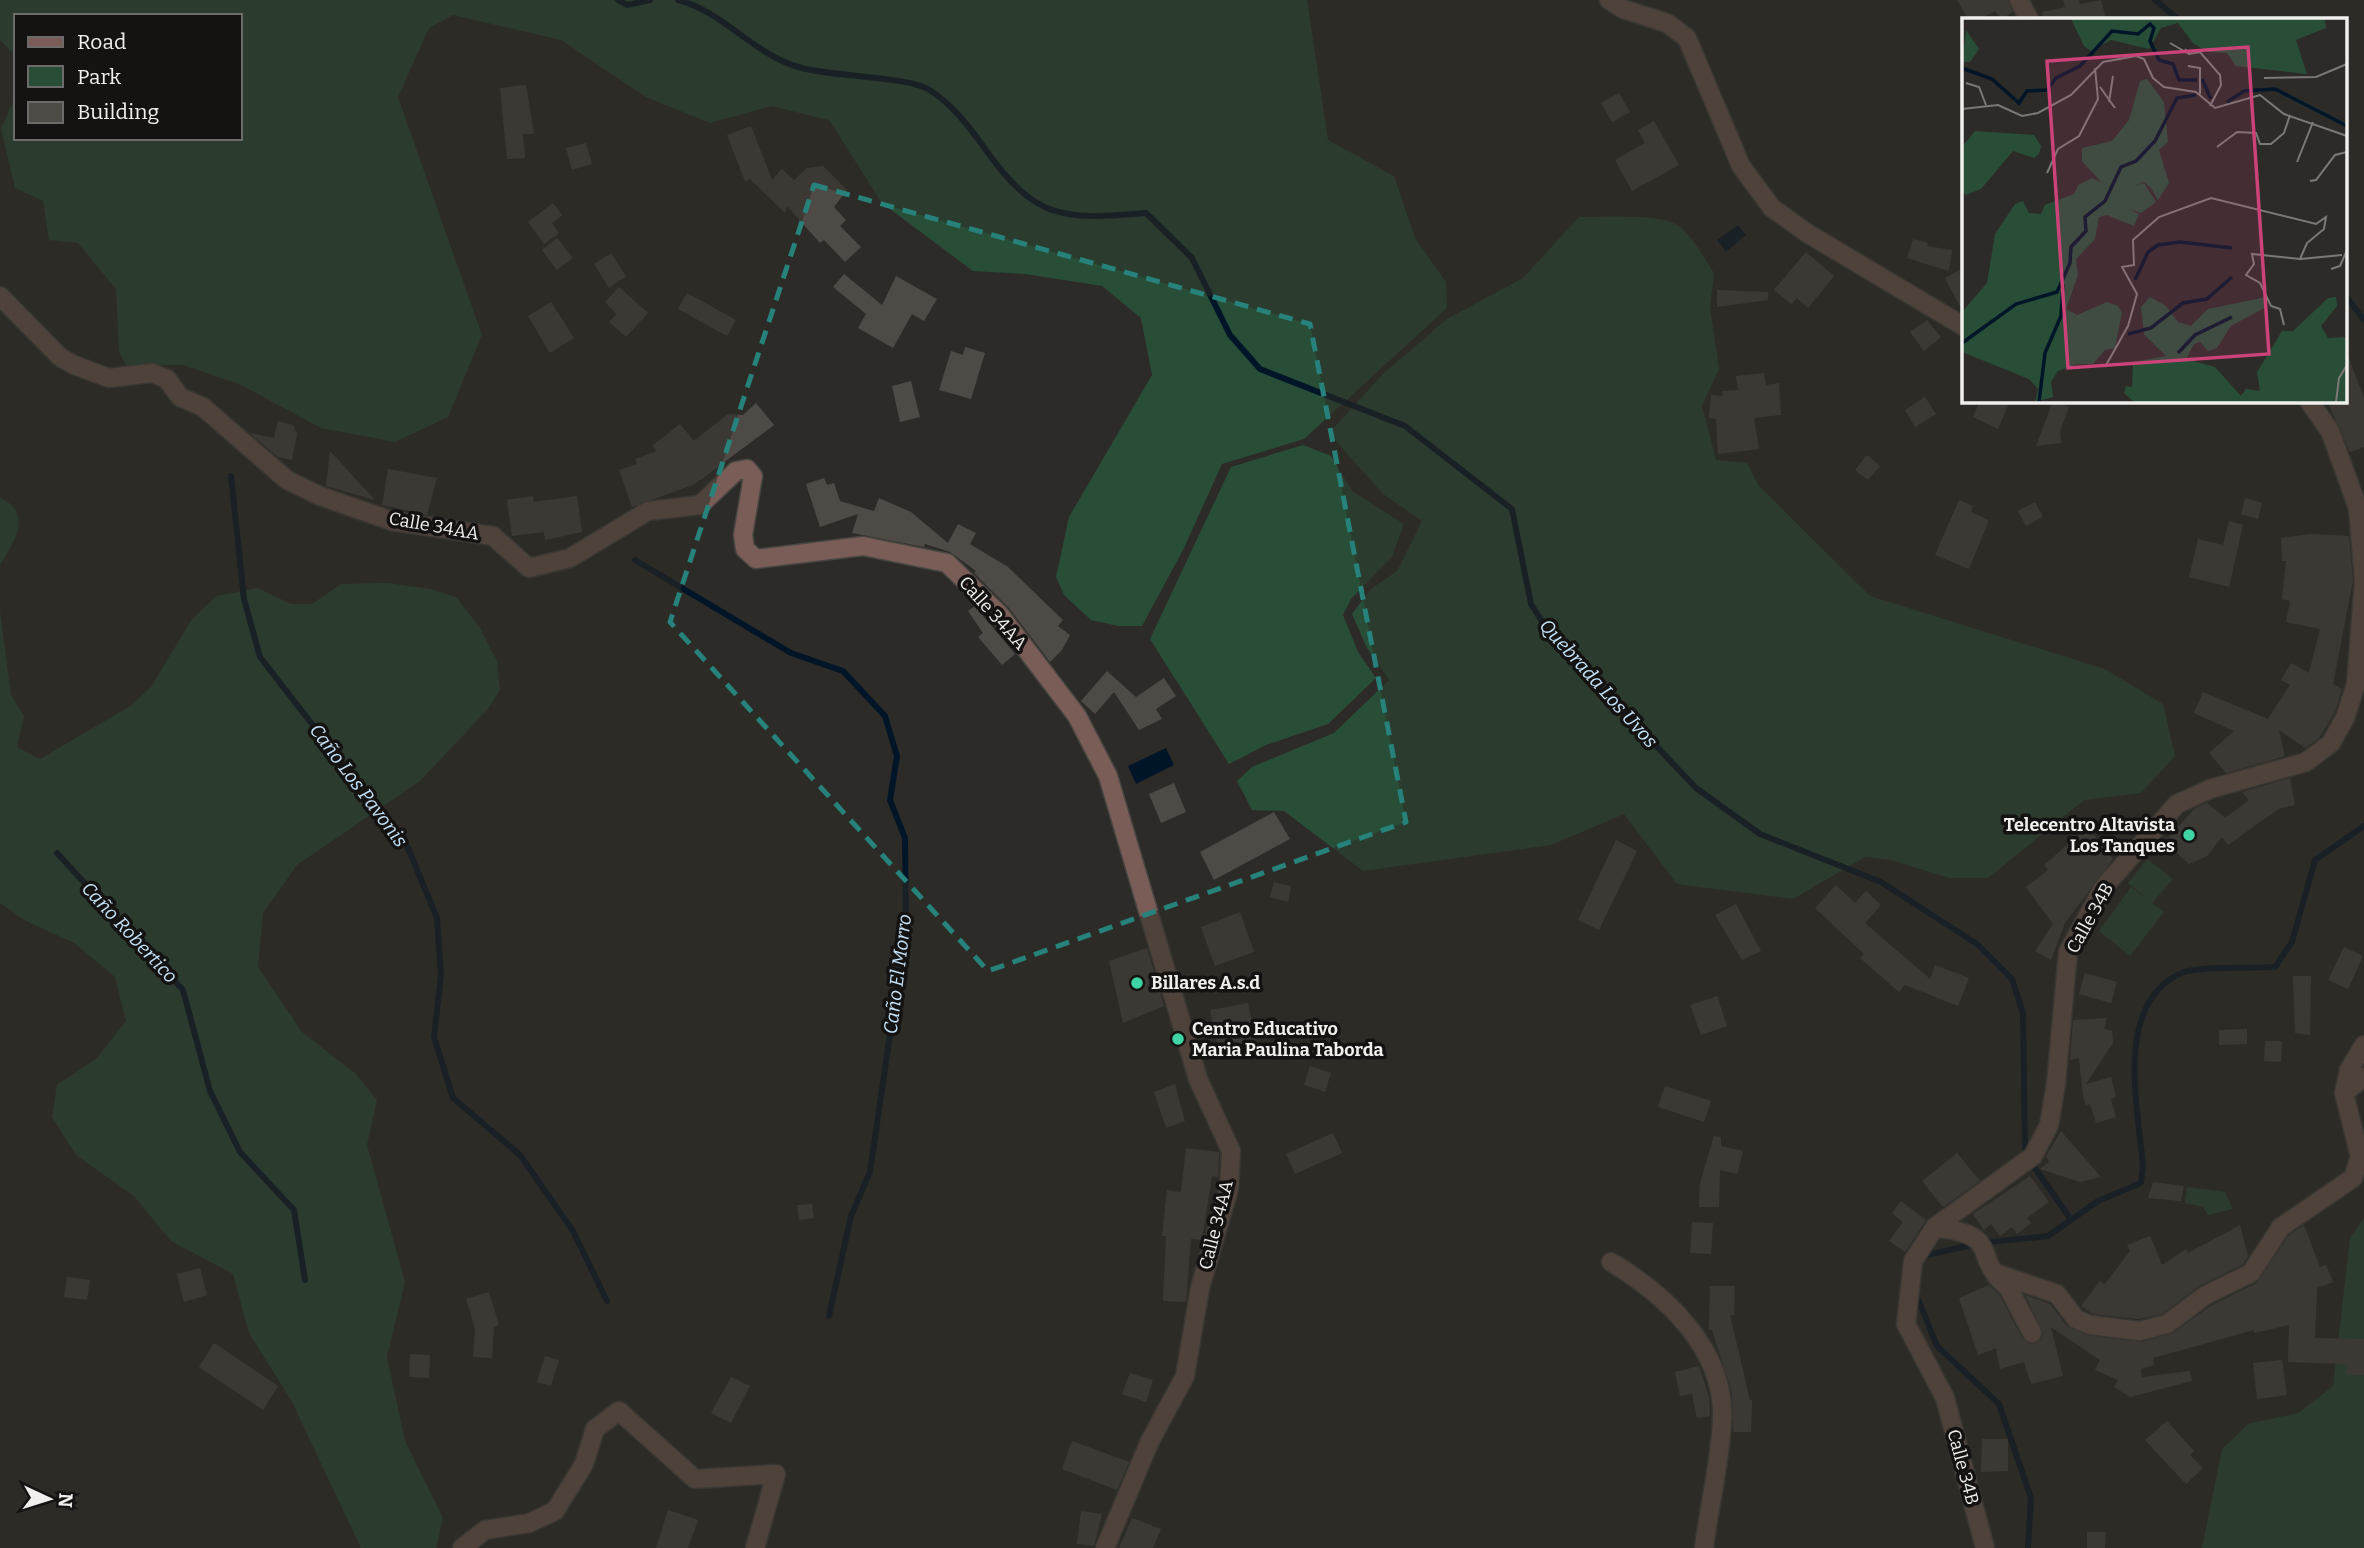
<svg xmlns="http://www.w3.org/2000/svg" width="2364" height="1548" font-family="Bitter,serif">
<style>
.green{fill:#294e38}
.water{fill:#001628}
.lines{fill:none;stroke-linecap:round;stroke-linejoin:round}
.stream{stroke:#001628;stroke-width:6}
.building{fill:#4e4b47}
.street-casing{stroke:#484643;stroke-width:21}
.street{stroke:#795d56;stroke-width:18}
.marked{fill:none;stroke:#26827b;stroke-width:5;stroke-dasharray:14 9;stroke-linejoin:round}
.poi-dot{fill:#3ed4a3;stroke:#151312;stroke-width:2.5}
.labels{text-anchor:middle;stroke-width:7;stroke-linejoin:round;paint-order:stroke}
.street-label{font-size:18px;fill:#f1efec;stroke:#151312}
.poi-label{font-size:18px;font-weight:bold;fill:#f1efec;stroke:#151312;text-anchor:start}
.water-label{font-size:19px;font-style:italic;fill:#c4e3fa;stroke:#151312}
.inset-river{fill:none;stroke:#001628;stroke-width:3.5}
.inset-road{fill:none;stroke:#7b7976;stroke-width:2}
.view{fill:#cb4378;fill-opacity:0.15;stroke:#cb4378;stroke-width:3.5}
.inset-edge{fill:none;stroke:#f1efec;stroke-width:3.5}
</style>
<rect width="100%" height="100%" fill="#2d2b27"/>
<path class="green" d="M0 0H1307L1328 140 1394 176 1415 238 1446 282 1447 308 1304 439 1222 464 1183 550 1142 626H1118L1091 620 1064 595 1056 577 1069 517 1152 375 1141 318 1102 286 1025 274 973 271 882 203 829 120 771 106 710 123 646 97 561 40 453 15 429 28 398 97 482 335 448 417 395 442 321 428 241 385 183 365H126L119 352 116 289 78 243 49 240 43 201 15 188 1 129 16 95V138H240V16H16V56L0 40Z
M1579 217C1601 217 1666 213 1682 228 1695 241 1704 258 1714 273L1710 307 1719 369 1702 406 1716 460 1747 463 1758 485 1870 596 2105 669 2163 704 2175 756 2141 793 2084 800 1988 878H1949L1891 860 1865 857 1793 899 1677 884 1624 814 1551 845 1363 871 1284 811 1252 810 1237 781 1252 767 1334 733 1389 680 1367 648 1352 614 1371 589 1397 571 1422 521 1383 494 1329 433 1383 374 1447 319 1523 278Z
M1303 445 1331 456 1352 491 1404 524 1392 557 1351 599 1343 615 1358 652 1376 678 1328 724 1266 745 1229 764 1150 639 1231 467Z
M0 498C34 513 14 542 0 565Z
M387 583 431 589 456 597 480 628 497 661 500 690 488 709 420 781 297 865 263 913 258 967 302 1032 355 1073 377 1100 367 1145 405 1282 387 1357 405 1441 443 1518 436 1548H361L291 1400 249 1333 233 1274 171 1241 134 1196 76 1155 52 1117 57 1085 97 1058 126 1021 115 977 74 943 26 921 0 903V611L11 695 24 716 17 747 40 759 132 705 151 687 192 619 217 596 258 588 291 604H312L341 584Z
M2147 859 2173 879 2152 903 2164 912 2130 956 2099 931 2131 887 2151 902 2128 883Z
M2187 1187 2225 1192 2233 1209 2208 1215 2203 1207 2185 1203Z
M2364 1218V1548H2202L2222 1449 2248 1424 2298 1413 2333 1386 2350 1238Z"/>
<path class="water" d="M1738 225 1746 235 1726 252 1717 240Z
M1166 748 1174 765 1136 784 1128 766Z"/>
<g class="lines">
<path class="stream" d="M618 0 627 5 650 0
M678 0C725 12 754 56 802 68 830 76 908 77 928 89 952 104 967 124 983 146 1035 220 1060 220 1146 213L1192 258 1230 335 1260 369 1405 426 1512 509 1531 604 1550 634 1696 788 1760 834 1881 882 1977 944 2012 979 2023 1013 2025 1148 2032 1164 2070 1218
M2155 0 2178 19
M2345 295 2364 320
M231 476 244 599 260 657 408 848 437 918 441 975 434 1037 453 1098 520 1155 573 1231 607 1301
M635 560 791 653 843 671 885 716 897 756 890 800 905 838 906 924 870 1172 851 1216 829 1316
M57 853 183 990 210 1091 240 1152 294 1210 305 1280
M1923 1256 1980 1243 2048 1236 2098 1201 2141 1183 2143 1166C2138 1107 2113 1000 2184 972 2201 966 2254 968 2275 967L2292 942 2315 860 2364 826
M1916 1294 1937 1346 1999 1404 2031 1498 2028 1548"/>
</g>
<path class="building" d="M1957 0H2008L2013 12 2001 19 1995 11 1980 19H1968Z
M2063 0H2079L2080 4 2101 0 2106 19H2043L2042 12 2065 7Z
M526 85 534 134H523L525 158 507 159 500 88Z
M1619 93 1630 112 1612 122 1601 103Z
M1654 121 1679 165 1632 191 1615 160 1645 143 1638 130Z
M751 126 772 180 782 169 794 180 807 168 823 166 847 190 834 207 846 220 840 226 861 247 845 262 824 240 820 243 787 206 785 213 750 179 745 181 727 135Z
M586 143 592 164 572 170 566 148Z
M553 203 562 215 552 223 559 233 544 244 528 222Z
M557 238 573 258 557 270 542 250Z
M1913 239 1928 243 1927 246 1952 250 1949 271 1907 258Z
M1806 252 1834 276 1808 308 1797 298 1791 304 1774 290Z
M611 253 626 276 609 288 594 264Z
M1963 268V312L1945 278Z
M844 274 882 305 896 276 937 299 924 321 912 314 893 348 858 328 866 314 833 287Z
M619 287 648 313 626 337 609 322 617 314 605 302Z
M1717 290 1768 292V300L1717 307Z
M687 293 736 320 727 336 678 309Z
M551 302 574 338 550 353 528 316Z
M1927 320 1941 337 1924 351 1910 332Z
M965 347 985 353 971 399 939 390 951 351 963 355Z
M2346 350 2364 398V447L2350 452 2327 401H2345Z
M1764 373 1766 385 1779 383 1781 415 1754 418 1759 449 1718 454 1716 419 1709 418 1711 395 1723 396 1722 391 1738 390 1736 376Z
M911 381 920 417 900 422 892 386Z
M1925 397 1936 414 1915 427 1905 410Z
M1980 401H2010L1998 429 1973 417Z
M2053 401 2069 407 2060 431 2061 443 2036 446Z
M756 403 774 425 695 484 632 507 619 470 637 464 635 459 657 451 652 446 680 424 694 441 728 414 743 415Z
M278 421 293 425 297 434 292 460 278 457 250 433 274 438Z
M330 451 375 500 326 486Z
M1867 455 1880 466 1868 480 1855 470Z
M388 469 437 478 427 515 382 505Z
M824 478 827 485 834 483 840 501 874 511 879 498 911 512 948 543 958 524 976 533 970 544 1008 567 1063 620 1058 626 1070 635 1062 650 1050 662 1009 608 974 573 976 571 950 552 925 544 924 547 852 533 858 514 820 527 806 484Z
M533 496 534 502 577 496 582 532 545 540 544 532 512 536 507 500Z
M2245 498 2262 503 2258 519 2241 514Z
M1959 500 1973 506 1971 512 1989 520 1969 569 1935 555Z
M2035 502 2043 517 2026 526 2018 511Z
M2229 521 2243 525 2229 587 2189 577 2198 539 2223 545Z
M2311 534 2349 536 2353 581 2333 684 2342 689 2335 712 2319 738 2305 748 2279 730 2285 756 2226 773 2209 753 2234 731 2194 713 2203 692 2268 719 2290 685 2281 680 2291 663 2309 673 2320 629 2286 622 2290 601 2282 599 2286 561H2282L2281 538Z
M975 606 1015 654 1002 665 978 637 983 633 968 611Z
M1107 671 1136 697 1164 678 1176 696 1156 709 1162 719 1139 730 1114 692 1095 714 1081 701Z
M2290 778 2295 805 2278 809 2228 845 2222 837 2207 856 2189 864 2165 842 2195 808 2207 803 2225 818 2249 800 2242 792Z
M1174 783 1186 812 1161 823 1149 794Z
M1274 812 1290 839 1214 880 1200 852Z
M2088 827 2113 859 2065 923 2051 960 2035 951 2053 924 2026 887 2048 870 2044 865Z
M1616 840 1637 851 1599 930 1578 920Z
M1274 882 1291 886 1288 902 1270 897Z
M1836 885 1855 903 1866 891 1881 905 1865 923 1930 979 1935 965 1969 978 1958 1006 1905 985 1899 992 1860 958 1864 954 1815 908Z
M1736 904 1761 951 1742 960 1715 915Z
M1240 912 1254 952 1215 966 1201 927Z
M2344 947 2363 956 2348 989 2328 980Z
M1147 948 1164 1006 1123 1023 1109 961Z
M2085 973 2117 982 2111 1003 2079 994Z
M2293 976H2311L2310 1035 2295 1033Z
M1717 996 1727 1026 1701 1035 1690 1005Z
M1248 1003 1256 1044 1219 1052 1210 1010Z
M2107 1018 2104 1029 2112 1031 2113 1043 2086 1084 2111 1077 2116 1097 2111 1099 2116 1117 2096 1123 2090 1104 2086 1105 2083 1096 2079 1058 2070 1060 2073 1020Z
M2247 1029V1044L2219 1045V1030Z
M2265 1041H2282L2281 1062 2264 1061Z
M1310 1066 1331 1073 1325 1092 1304 1085Z
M1175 1084 1185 1121 1166 1128 1154 1092Z
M1665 1086 1711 1101 1704 1122 1658 1107Z
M2061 1131 2101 1177 2080 1182 2040 1169 2049 1162 2046 1156Z
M1333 1133 1342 1153 1295 1174 1286 1154Z
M1714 1136 1721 1137V1146L1743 1151 1737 1174 1720 1170 1719 1207H1699L1700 1183Z
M1186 1148 1219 1152 1218 1177 1212 1176 1202 1240 1191 1239 1186 1302 1163 1301 1166 1236H1162L1167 1190 1181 1192Z
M1957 1153 1980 1181 1943 1207 1922 1181Z
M2030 1176 2049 1202 2027 1218 2031 1223 2017 1234 2012 1227 2000 1236 1991 1224 1984 1230 1973 1214Z
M2153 1182 2184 1186 2181 1201 2148 1198Z
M1901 1201 1926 1220 1905 1252 1889 1241 1903 1222 1892 1213Z
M812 1204 814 1218 799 1220 797 1205Z
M1692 1222 1713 1223 1711 1254 1690 1253Z
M2240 1225 2248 1256 2243 1264 2199 1286 2162 1314 2139 1319 2093 1314 2081 1306 2100 1281 2105 1284 2130 1251 2127 1245 2150 1236 2162 1265 2186 1249 2188 1253Z
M2304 1225 2320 1267 2326 1265 2333 1282 2317 1288 2315 1338 2364 1339V1375H2347L2348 1364 2288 1362 2289 1325 2254 1333V1330L2153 1358 2154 1365 2141 1369 2142 1377 2190 1371 2192 1381 2130 1397 2114 1387 2118 1380 2095 1370 2100 1360 2051 1327 2063 1376 2031 1384 2024 1362 2000 1369 1996 1348 1978 1355 1959 1298 1989 1285 2000 1296 2022 1338 2031 1344 2041 1340 2043 1333 2025 1295 2050 1304 2067 1326 2086 1335 2143 1342 2173 1333 2212 1305 2257 1283 2289 1235Z
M200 1268 207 1295 184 1302 177 1274Z
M67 1277 90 1280 87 1300 64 1297Z
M1710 1286H1735L1734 1315H1730L1750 1400H1752L1751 1432H1733L1732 1392 1712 1330H1709Z
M489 1292 499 1325 494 1327 492 1358 473 1357 475 1329 466 1299Z
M214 1343 278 1386 263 1410 199 1367Z
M410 1354 430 1355 429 1378 409 1377Z
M545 1356 559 1360 551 1386 537 1382Z
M2282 1360 2287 1395 2257 1399 2253 1363Z
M1699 1366 1709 1397 1710 1416 1697 1418 1692 1394 1680 1396 1675 1372Z
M1130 1373 1153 1380 1146 1402 1122 1394Z
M731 1377 750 1386 731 1423 711 1413Z
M2167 1421 2194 1451 2190 1455 2203 1468 2186 1484 2145 1440Z
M1982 1439H2008V1471L1981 1472Z
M1072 1441 1129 1462 1117 1490 1062 1469Z
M668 1510 698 1520 688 1548H656Z
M1081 1511 1102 1514 1094 1546 1077 1544Z
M1132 1518 1161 1529 1153 1548H1119Z
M2087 1532H2106L2105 1548H2087Z"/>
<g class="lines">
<defs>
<path id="street" d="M1609 0 1623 9 1667 23 1687 38 1741 166 1772 208 1807 233 1963 326
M2019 0 2029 19
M0 296 60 357 74 365 109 378 152 373 167 379 180 397 203 407 287 480 320 496 392 521 493 536 529 568 570 558 648 511 700 505 736 471 747 469 753 476 743 535 745 549 756 559 863 546 947 563 1000 615 1077 716 1108 776 1198 1079 1231 1151 1229 1189 1200 1288 1185 1376 1150 1441 1105 1548
M2344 1093 2349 1070 2364 1045
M1935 1227C1949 1230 1969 1231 1979 1242 1987 1251 1986 1264 1995 1273L2057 1294 2076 1319 2090 1325 2140 1331 2167 1324 2206 1295 2251 1273 2281 1227 2353 1178 2360 1157 2344 1093 2364 1077
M1611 1262C1666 1295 1726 1350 1722 1421 1720 1463 1709 1506 1704 1548
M1996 1276 2009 1289 2032 1333
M462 1548 485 1530 529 1523 555 1511 584 1464 595 1429 619 1411 695 1479 776 1474 755 1548
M1985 1548 1945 1398 1906 1324 1913 1261 1935 1227 2033 1156 2049 1125 2056 1084 2068 952 2103 888 2177 804 2210 789 2306 762 2331 743 2345 718 2356 684 2364 581 2358 508 2330 431 2309 401"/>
</defs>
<use href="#street" class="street-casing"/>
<use href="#street" class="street"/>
</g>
<path d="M0 0H2364V1548H0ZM814 185 1310 324 1406 822 988 971 670 622Z" fill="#2d2b27" fill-opacity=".55" fill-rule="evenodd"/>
<path class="marked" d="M814 185 1310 324 1406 822 988 971 670 622Z"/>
<g class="poi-dot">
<circle cx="2189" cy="835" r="7"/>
<circle cx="1137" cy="983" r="7"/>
<circle cx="1178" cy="1039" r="7"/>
</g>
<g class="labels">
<g class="street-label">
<text transform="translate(434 526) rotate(10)" y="6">Calle 34AA</text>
<text transform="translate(993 613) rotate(48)" y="6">Calle 34AA</text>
<text transform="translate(2090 918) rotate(-61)" y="6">Calle 34B</text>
<text transform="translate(1216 1225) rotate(-76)" y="6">Calle 34AA</text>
<text transform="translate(1963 1467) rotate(75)" y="6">Calle 34B</text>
</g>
<g class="poi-label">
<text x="2175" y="831" text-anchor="end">Telecentro Altavista<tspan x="2175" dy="21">Los Tanques</tspan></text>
<text x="1151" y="989">Billares A.s.d</text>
<text x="1192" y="1035">Centro Educativo<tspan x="1192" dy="21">Maria Paulina Taborda</tspan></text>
</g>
<g class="water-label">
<text transform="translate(1599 683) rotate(48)" y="7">Quebrada Los Uvos</text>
<text transform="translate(359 785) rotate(53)" y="7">Caño Los Pavonis</text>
<text transform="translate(130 932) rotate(47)" y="7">Caño Robertico</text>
<text transform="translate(897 974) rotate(-83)" y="7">Caño El Morro</text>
</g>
</g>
<g transform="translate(1962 18)">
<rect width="385" height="385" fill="#2d2b27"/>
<path d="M109 1H363L364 10 334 22 345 56 274 48 265 35 246 34 231 25 216 5 199 10 187 31 149 22 129 33 122 28ZM4 12 17 31 8 44H0ZM185 61 202 84 206 124 197 132 207 165 196 182 189 170 182 164 171 168 182 165 194 184 179 195 167 191 177 196 172 208 145 197 137 199 133 221 114 241 116 257 104 291 115 297 145 284 156 288 160 295 153 330 143 332 131 346H115L96 353 89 364 91 379 73 384 76 371 67 361 0 334V294L25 265 33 216 53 186 61 183 67 195 79 196 83 187 112 176 116 167 130 160 140 165 120 143V130L150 123 167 102 178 63ZM13 113 72 117 79 128 77 136 72 140 51 133 19 171 4 177 0 173V129ZM188 279 204 288 216 304 229 308 246 291 304 279V289L269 308 255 330 246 333 238 324 232 326 224 341 253 349 279 378 284 371 298 373 295 354 320 313H331L366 280 374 279 375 288 359 308 366 320 385 319V384H172L162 375 164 368 170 369 171 344 204 338 182 316 179 289Z" fill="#294e38"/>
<path class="inset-river" d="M0 50 30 61 57 85 65 73 85 72 94 60 118 48 150 13 176 16 188 6 192 10 188 23 197 42 211 46 217 62H235M240 61 249 81M265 84 282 73 313 71 385 108M173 262 186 234 196 227 218 224 270 230M166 316 189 310 221 285 245 281 270 259M0 325 54 286 95 274 108 245 109 229 124 213 123 199 143 183 159 149 174 143 193 123 215 80 234 77M216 335 233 317 270 299M77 384 83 335 99 298 101 267"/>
<path class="inset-road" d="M208 25 227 36M223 31 227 36 238 34 258 57 259 67 248 88M226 48 238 50V76M302 60 354 59 385 46M4 65 17 69 24 87M138 69 153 90M147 84 151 58M0 91 36 87 60 98 76 95 109 77 141 44 174 38 182 41 191 60 202 69 234 74 253 90 298 77 322 96 385 118M255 129 275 114 294 115 298 126H309L322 115 328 97M335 144 351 104M85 155 96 131 117 118 136 81 133 50M348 163 354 162 373 137 385 134M369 251 378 248 385 232M322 307 318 291 309 288 298 265 284 257 292 246 290 236 338 241M143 349 166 308 175 276 160 249 172 247 171 222 197 199 249 180 354 206 364 199 362 211 345 225 338 241 380 237M374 384 377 360 385 347"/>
<path class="view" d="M286 29 307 336 106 350 85 43Z"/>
<rect width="385" height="385" class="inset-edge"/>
</g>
<rect x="14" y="14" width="228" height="126" fill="#151312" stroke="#6d6b69" stroke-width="2"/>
<rect x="28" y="37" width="35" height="10" fill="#795d56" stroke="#6d6b69" stroke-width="2"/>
<text x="77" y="49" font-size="21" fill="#f1efec">Road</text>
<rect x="28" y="66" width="35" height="21" fill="#294e38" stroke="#6d6b69" stroke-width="2"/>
<text x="77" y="84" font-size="21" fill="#f1efec">Park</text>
<rect x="28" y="102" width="35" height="21" fill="#4e4b47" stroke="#6d6b69" stroke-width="2"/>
<text x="77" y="119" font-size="21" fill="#f1efec">Building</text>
<g transform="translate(49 1499) rotate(94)" stroke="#151312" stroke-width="5" paint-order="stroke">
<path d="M0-5L12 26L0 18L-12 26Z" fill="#f1efec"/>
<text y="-10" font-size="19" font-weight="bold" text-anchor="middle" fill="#f1efec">N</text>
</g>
</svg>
